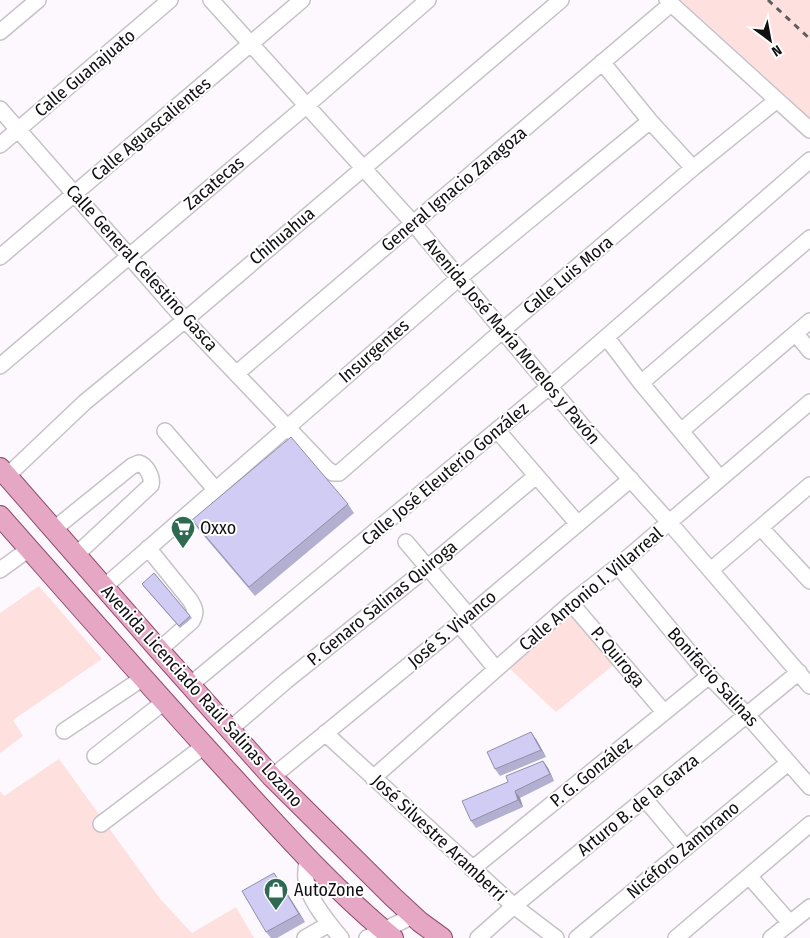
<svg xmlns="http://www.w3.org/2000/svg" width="810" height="938" font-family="'Fira Sans Condensed',sans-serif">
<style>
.green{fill:#fee0de}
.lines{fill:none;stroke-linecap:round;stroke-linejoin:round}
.minor-casing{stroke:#c7c1c8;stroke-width:18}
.major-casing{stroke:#904c6d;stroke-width:22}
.minor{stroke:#fff;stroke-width:15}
.major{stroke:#e6a7c5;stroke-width:20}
.rail{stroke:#5f5c60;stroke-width:3;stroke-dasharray:6 6;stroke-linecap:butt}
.wall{fill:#b3afd1}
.shaded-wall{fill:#928faa}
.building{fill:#d0ccf3;stroke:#928faa}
.labels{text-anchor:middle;stroke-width:4;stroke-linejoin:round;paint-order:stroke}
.street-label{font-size:18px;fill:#110f12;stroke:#fff}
.poi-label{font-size:18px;fill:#110f12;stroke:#fff;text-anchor:start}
</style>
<rect width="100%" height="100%" fill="#fdf8fe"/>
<path class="green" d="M681 0H810V118Z
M39 586 102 659 13 720 23 736 0 753V613Z
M569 611 617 662 556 712 509 668Z
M59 759 161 900 192 933 236 907 254 938H0V791L4 796Z"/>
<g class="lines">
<defs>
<path id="minor" d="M211 0 413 223 585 429 669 522 810 686
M667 0 810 130
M0 32 38 0
M602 62 650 121 693 168
M0 109 185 320 327 469 333 473H339L503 330 693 168 777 100
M0 145 170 0
M0 257 302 0
M796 334 810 351
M607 338 641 383 720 478
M0 366 306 106 428 0
M237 373 671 4
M641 383 810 238
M497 430 578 524
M165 431 215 489
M681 431 810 321
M7 476 85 402 185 320 561 0
M761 528 810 581
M53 530 132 466 139 463C146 465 153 477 151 485L76 555
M406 542 469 616
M148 548 190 600C195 608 197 612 192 621L159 650
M618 566 709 676 747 715 810 787
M0 570 29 549
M711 570 810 485
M104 587 459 278 650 121
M571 603 664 712
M459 624 496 669
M190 685 550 386 810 160
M229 730 286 681 427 568 536 476
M64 731 143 678
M325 733 514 906 556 938
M95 756 164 702
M272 777 459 624 631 479
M373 778 571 603 618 566 810 402
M645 799 686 848
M101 824 204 746
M307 859C307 865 305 872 306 879 307 898 329 924 341 938
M472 869 709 676
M749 876 790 923
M305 938 329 924
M367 938 413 916
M478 938 514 906 799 672
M577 938 788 763
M676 938 810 824
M771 938 810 907"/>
<path id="major" d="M0 468 159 650 272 777 393 897 420 922 442 938
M0 516C76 602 152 689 230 774 282 831 333 889 393 938"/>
</defs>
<use href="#minor" class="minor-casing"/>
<use href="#major" class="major-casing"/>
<use href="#minor" class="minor"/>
<use href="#major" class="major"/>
<path class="rail" d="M768 0 810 39"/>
</g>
<path class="wall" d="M348 504 354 513 255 596 198 529 192 520Z
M154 573 192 618 180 628 143 586Z
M536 739 546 757 500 776 495 769Z
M543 761 548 768 554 781 520 798 523 807 476 828 471 821Z
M280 882 305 922 277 938H271L266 932Z"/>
<path class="shaded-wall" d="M531 732 536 739 546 757 541 750Z
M543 761 548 768 554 781 550 774Z
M515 791 520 798 523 807 518 800Z
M274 873 280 882 305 922 299 914Z"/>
<path class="building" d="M291 437 348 504 249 587 192 520Z
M154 573 190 616 179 626 142 584Z
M531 732 541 750 495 769 487 752Z
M543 761 550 774 515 791 518 800 471 821 462 801 508 782 506 776Z
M274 873 299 914 266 932 242 891Z"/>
<defs>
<symbol id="supermarket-pin" viewBox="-11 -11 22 30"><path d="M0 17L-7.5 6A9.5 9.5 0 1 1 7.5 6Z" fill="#2e6952" stroke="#fff"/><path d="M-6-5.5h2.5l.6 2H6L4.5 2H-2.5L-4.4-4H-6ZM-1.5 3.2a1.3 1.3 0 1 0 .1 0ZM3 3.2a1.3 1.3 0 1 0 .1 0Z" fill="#fff"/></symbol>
<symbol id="shop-pin" viewBox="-11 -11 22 30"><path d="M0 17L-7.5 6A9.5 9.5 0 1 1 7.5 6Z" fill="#2e6952" stroke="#fff"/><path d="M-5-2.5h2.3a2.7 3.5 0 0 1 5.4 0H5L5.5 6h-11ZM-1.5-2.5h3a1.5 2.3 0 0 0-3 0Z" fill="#fff"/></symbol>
</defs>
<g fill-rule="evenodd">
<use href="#supermarket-pin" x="169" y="514" width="28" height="38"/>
<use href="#shop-pin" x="262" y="876" width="28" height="38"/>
</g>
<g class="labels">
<g class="street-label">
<text transform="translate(85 73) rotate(-40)" y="6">Calle Guanajuato</text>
<text transform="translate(151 129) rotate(-40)" y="6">Calle Aguascalientes</text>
<text transform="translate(214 183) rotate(-40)" y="6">Zacatecas</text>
<text transform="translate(454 189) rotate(-40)" y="6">General Ignacio Zaragoza</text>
<text transform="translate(282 236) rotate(-40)" y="6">Chihuahua</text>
<text transform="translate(142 268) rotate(48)" y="6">Calle General Celestino Gasca</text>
<text transform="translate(568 275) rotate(-40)" y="6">Calle Luis Mora</text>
<text transform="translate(512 341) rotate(50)" y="6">Avenida José María Morelos y Pavón</text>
<text transform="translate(374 351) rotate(-41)" y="6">Insurgentes</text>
<text transform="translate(445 474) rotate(-40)" y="6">Calle José Eleuterio González</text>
<text transform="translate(591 589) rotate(-40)" y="6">Calle Antonio I. Villarreal</text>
<text transform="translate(382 603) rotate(-39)" y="6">P. Genaro Salinas Quiroga</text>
<text transform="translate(452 629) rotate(-40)" y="6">José S. Vivanco</text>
<text transform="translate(618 657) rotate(50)" y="6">P. Quiroga</text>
<text transform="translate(713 677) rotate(48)" y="6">Bonifacio Salinas</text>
<text transform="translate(202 696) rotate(48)" y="6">Avenida Licenciado Raúl Salinas Lozano</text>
<text transform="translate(591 772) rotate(-39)" y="6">P. G. González</text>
<text transform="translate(638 805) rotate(-39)" y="6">Arturo B. de la Garza</text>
<text transform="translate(439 838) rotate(43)" y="6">José Silvestre Aramberri</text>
<text transform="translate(683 850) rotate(-40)" y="6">Nicéforo Zambrano</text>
</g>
<g class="poi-label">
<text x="200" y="534">Oxxo</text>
<text x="294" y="896">AutoZone</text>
</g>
</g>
<g transform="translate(770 40) rotate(148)" stroke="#ffffff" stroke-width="4" paint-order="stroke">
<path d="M0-4L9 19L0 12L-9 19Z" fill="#110f12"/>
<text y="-8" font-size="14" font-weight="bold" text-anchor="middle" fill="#110f12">N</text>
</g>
</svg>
